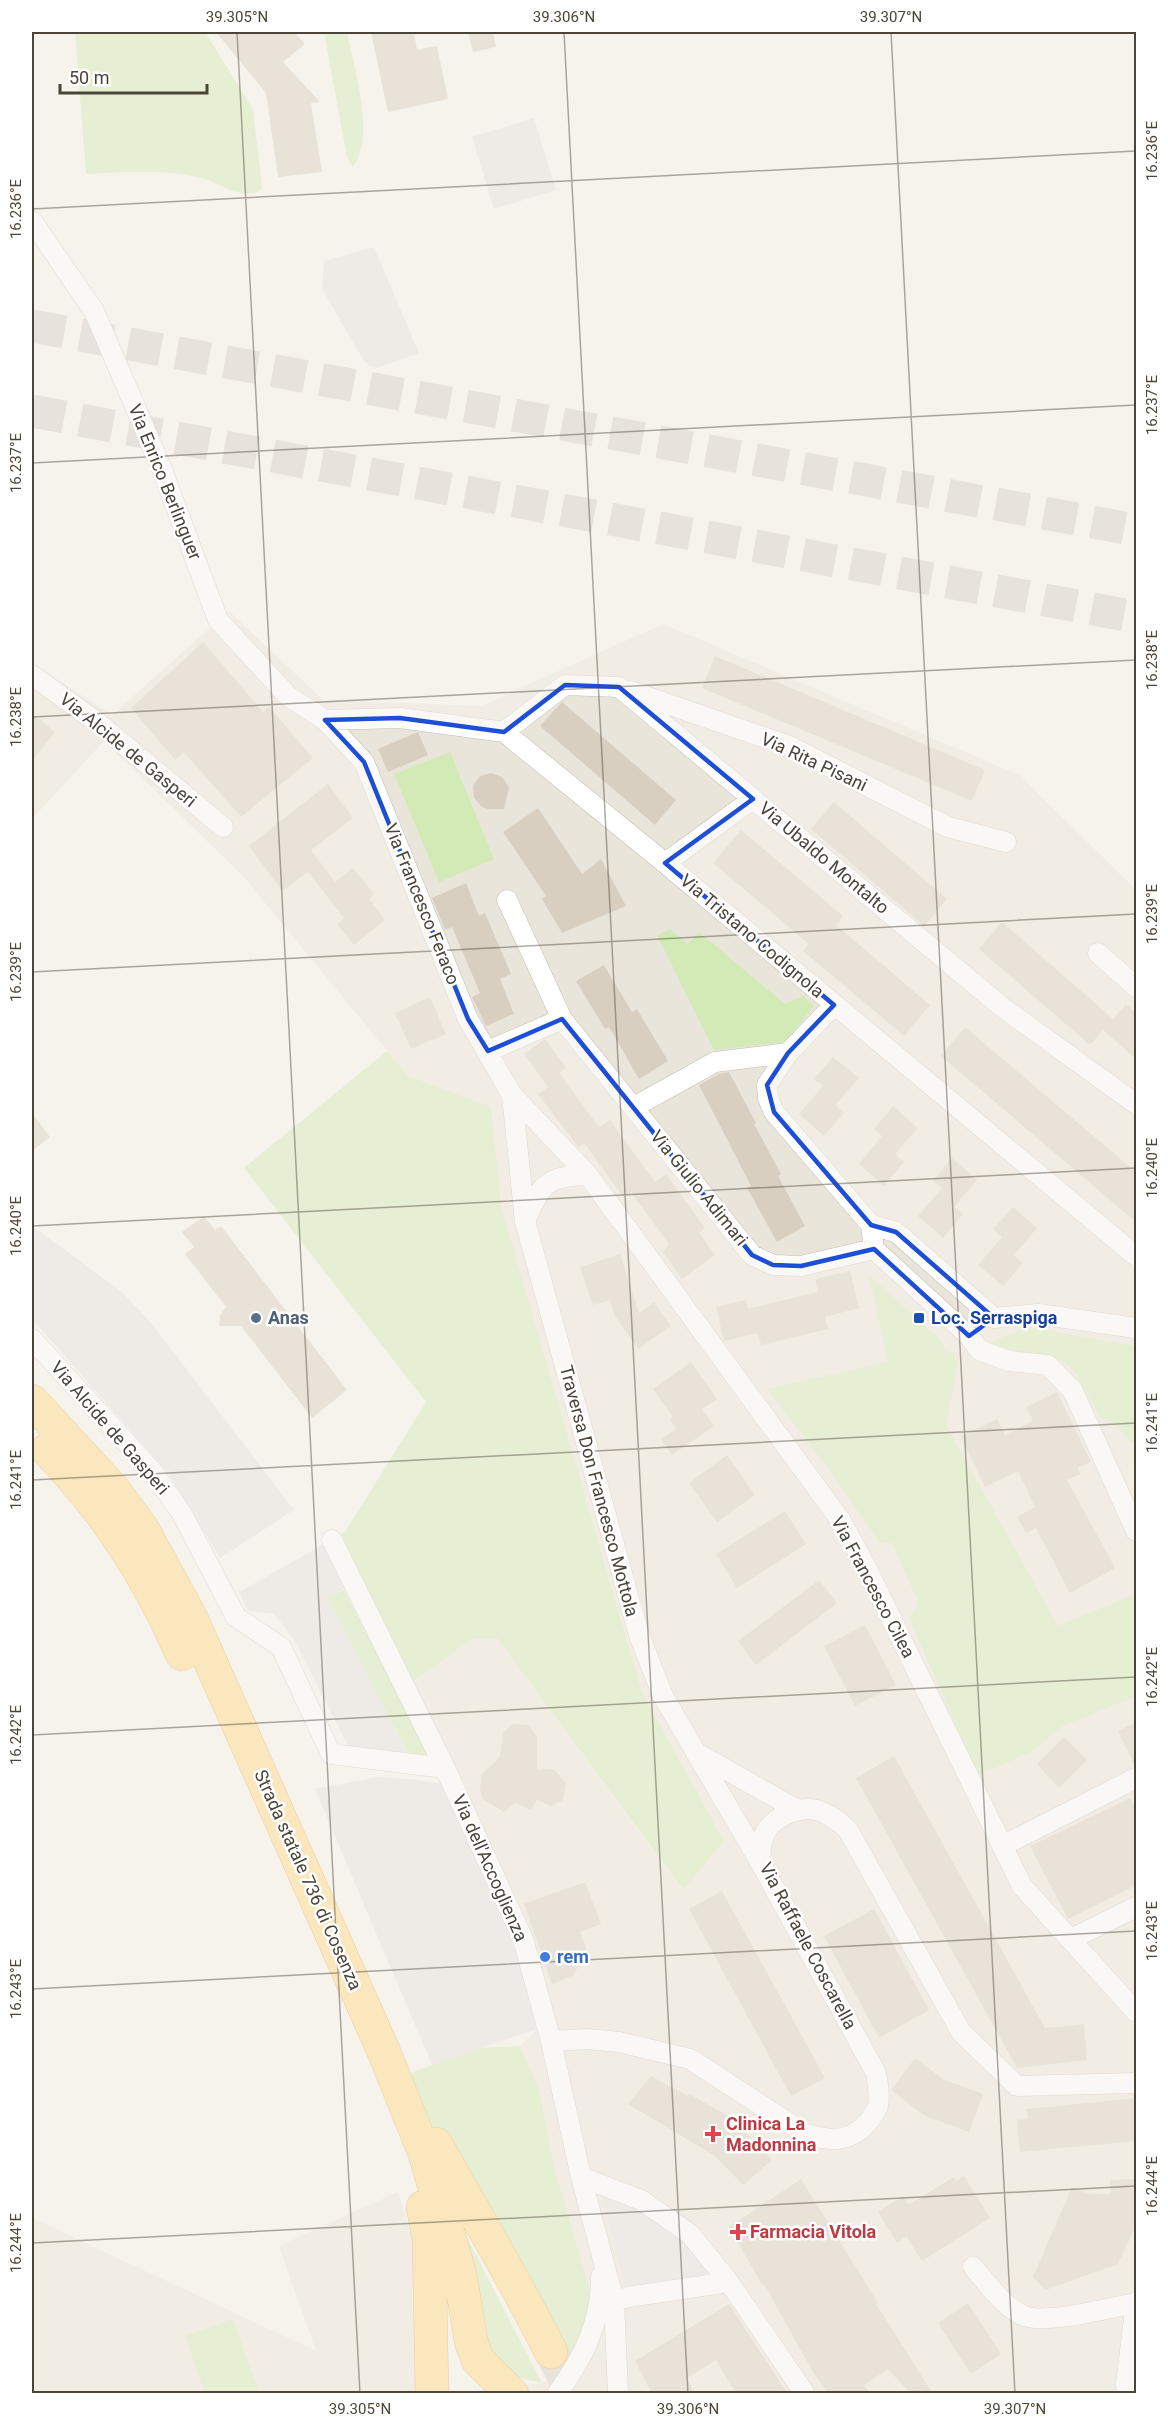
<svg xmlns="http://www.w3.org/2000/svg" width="1168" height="2425" font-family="Roboto,sans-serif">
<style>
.residential{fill:#eae5da}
.education{fill:#efe8d6}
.green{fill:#d2eab5}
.parking{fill:#e5e3e0}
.building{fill:#d8cfc1}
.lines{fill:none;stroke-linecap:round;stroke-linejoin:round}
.trunk-tunnel{stroke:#d4d0c8;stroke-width:33;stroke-dasharray:33 16;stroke-linecap:butt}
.motorway-tunnel{stroke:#d4d0c8;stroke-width:33;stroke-dasharray:33 16;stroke-linecap:butt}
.minor-casing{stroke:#c2bbae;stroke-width:21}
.trunk-casing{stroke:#e0a43c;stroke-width:34}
.minor{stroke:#fff;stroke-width:20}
.trunk{stroke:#ffd985;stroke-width:33}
.marked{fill:none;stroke:#1d4ed8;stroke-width:4.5;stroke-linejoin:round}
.ticks{fill:none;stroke:#4b4439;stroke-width:1.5;stroke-opacity:0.45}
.service-dot{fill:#5c6f8a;stroke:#fff;stroke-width:2}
.transit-dot{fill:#1a4fb4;stroke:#fff;stroke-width:2}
.shop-dot{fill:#3f7fe0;stroke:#fff;stroke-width:2}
.health-dot{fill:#e0444e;stroke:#fff;stroke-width:2}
.labels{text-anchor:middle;stroke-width:5;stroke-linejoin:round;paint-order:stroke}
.street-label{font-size:18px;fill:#4b4439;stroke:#fff}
.service-label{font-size:18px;font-weight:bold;fill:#4e5e75;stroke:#fff;text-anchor:start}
.transit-label{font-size:18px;font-weight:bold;fill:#164399;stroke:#fff;text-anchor:start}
.shop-label{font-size:18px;font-weight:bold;fill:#366cbe;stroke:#fff;text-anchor:start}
.health-label{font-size:18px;font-weight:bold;fill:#be3a42;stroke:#fff;text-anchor:start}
.neatline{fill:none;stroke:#4b4439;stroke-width:2}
.ticks-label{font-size:15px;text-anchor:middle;fill:#4b4439}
</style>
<rect width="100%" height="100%" fill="#f6f3ec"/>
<path class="residential" d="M229 611 323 700 481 706 663 624 1019 775 1136 890V2393H459L542 2383 563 2368 594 2304 554 2167 539 2089 520 2046 540 2027 524 1942 405 1688 473 1638H497L682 1890 724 1841 642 1692 501 1206 491 1108 408 1076 243 876 104 741 32 819V663L112 715Z
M398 2192 416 2249 415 2393 32 2394V2218L316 2351 279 2246Z"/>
<path class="education" d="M1136 1441V1510L1128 1493 1131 1443Z"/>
<path class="green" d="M75 32H205L253 109 262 187 259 191C240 201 217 181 198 177 162 169 122 172 86 174Z
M324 32H347C354 68 376 136 353 167L347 157Z
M450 752 494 859 439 882 394 774Z
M670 929 688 944 699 932 785 1004 803 996 814 1006 785 1042 714 1050 657 935Z
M387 1051 408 1076 491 1107 501 1206 642 1692 724 1841 683 1890 497 1638H473L409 1685 335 1538 345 1532 426 1402 244 1168Z
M869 1275 942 1342 944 1350 954 1354 958 1363 946 1425 1058 1626 1136 1594V1696L1062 1726 1031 1752 978 1775 909 1618 919 1604 892 1543H880L831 1472 767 1389 888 1362Z
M1027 1327 1136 1346V1441L1131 1443 1117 1425 1102 1419 1073 1369 1061 1360 987 1344Z
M344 1590 430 1755H409L327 1598Z
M520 2046 539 2089 554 2167 594 2304 584 2340 563 2369 405 2075 479 2048Z
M463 2230 542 2383 504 2374 492 2367Z
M233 2319 259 2393H205L185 2336Z"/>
<path class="parking" d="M534 118 556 190 494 209 472 137Z
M374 247 419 353 377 368 370 366 364 361 322 289 324 261Z
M32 1226 122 1292 152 1324 294 1510 220 1558 169 1474 32 1319Z
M326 1543 349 1587 327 1598 409 1755 349 1748 293 1638 274 1614 248 1611 239 1592Z
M378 1777 410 1779 442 1784 504 1916 540 2028 432 2065 315 1789Z
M599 2183 641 2200 729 2282 628 2297Z"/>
<path class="building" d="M216 32H294L305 44 283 62 320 102 311 103 322 172 278 177 266 93Z
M371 32H414L417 50 437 46 448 99 388 112Z
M468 32H493L496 47 473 52Z
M203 642 263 712 269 707 313 758 241 817 184 752 175 760 131 708Z
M715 656 985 770 972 801 702 688Z
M562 702 676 800 655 825 540 726Z
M32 713 55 732 32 761Z
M418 732 428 755 388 772 378 749Z
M491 773 502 777 509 787 504 809H488L482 807 474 798 473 786 476 781 480 776Z
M328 784 353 818 311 850 335 882 353 868 374 894 369 899 385 920 354 945 337 924 344 918 308 872 282 891 249 846Z
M834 802 947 899 924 926 811 829Z
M538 808 582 874 601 859 626 906 562 933 542 899 546 896 503 832Z
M741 830 843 916 836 925 930 1005 904 1036 803 951 809 944 713 863Z
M466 883 479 916 485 913 511 974 500 979 514 1014 486 1026 472 997 480 993 452 927 445 930 432 898Z
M1002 922 1113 1019 1126 1004 1137 1013V1060L1103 1030 1090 1045 979 949Z
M604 965 632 1012 637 1009 668 1061 639 1079 609 1027 605 1029 576 981Z
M430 997 446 1034 411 1049 395 1013Z
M965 1027 1137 1173V1223L941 1056Z
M545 1039 566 1068 559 1073 599 1127 610 1120 655 1182 666 1174 705 1228 699 1233 715 1255 682 1279 663 1252 669 1244 631 1192 624 1198 584 1143 579 1148 538 1094 548 1087 524 1054Z
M833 1057 859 1078 835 1105 844 1113 824 1136 799 1114 823 1086 814 1079Z
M729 1072 756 1123 754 1124 781 1174 778 1176 805 1226 777 1242 747 1188 751 1186 699 1085 719 1074Z
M893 1106 918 1128 895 1154 904 1162 884 1186 859 1164 882 1136 874 1129Z
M32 1113 50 1137 32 1151Z
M952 1158 977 1180 954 1207 963 1214 943 1238 918 1216 942 1188 933 1181Z
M1013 1207 1037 1228 1014 1255 1023 1263 1003 1286 978 1265 1002 1237 993 1229Z
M204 1216 215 1230 221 1226 347 1390 312 1418 241 1326H219L220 1315 226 1307 185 1254 194 1247 182 1232Z
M620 1254 639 1313 654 1302 671 1326 638 1349 615 1316 610 1300 593 1305 580 1267Z
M850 1271 859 1308 825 1317 828 1329 761 1345 758 1333 724 1341 716 1307 746 1300 748 1309 818 1292 815 1279Z
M691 1362 717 1399 702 1409 714 1426 672 1455 661 1439 676 1429 670 1420 673 1417 653 1389Z
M1057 1392 1091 1462 1078 1468 1081 1474 1067 1480 1115 1568 1070 1593 1036 1528 1026 1533 1017 1517 1035 1507 1018 1471 985 1487 961 1437 997 1419 1005 1435 1033 1421 1026 1407Z
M727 1455 755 1495 717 1522 689 1483Z
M785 1511 806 1544 737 1588 716 1554Z
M819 1580 837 1603 756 1665 738 1641Z
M865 1625 896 1685 855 1706 824 1646Z
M1137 1722V1766H1135L1118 1731Z
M513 1724 528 1725 537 1737V1770L554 1769 566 1783 563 1800 551 1806 537 1800 531 1810 515 1803 504 1812 483 1799 480 1790 481 1775 500 1757 503 1733Z
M1064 1737 1087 1760 1059 1788 1037 1764Z
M894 1756 1045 2028 1084 2024 1087 2060 1017 2068 856 1778Z
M1130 1798 1137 1812V1885L1068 1919 1030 1846Z
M585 1882 601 1924 580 1932 586 1948 574 1975 552 1984 524 1904Z
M722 1891 825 2078 791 2096 689 1909Z
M874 1909 929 2010 879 2038 824 1936Z
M915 2058 943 2079 983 2094 969 2132 925 2116 891 2090Z
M651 2076 688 2096 689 2094 730 2117 772 2160 743 2185 715 2156 628 2104Z
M1137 2098V2141L1020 2152 1017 2120 1028 2119 1027 2109Z
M964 2176 990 2218 922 2261 906 2236 897 2243 878 2212 903 2196 908 2205 954 2177 956 2181Z
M801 2179 878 2303 876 2304 933 2394H911L888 2369 864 2385 870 2394H829L813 2372 764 2284 762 2285 729 2227Z
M1137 2179V2223L1118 2264 1045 2290 1033 2277 1072 2187 1089 2194H1111L1110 2180Z
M968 2303 1001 2354 971 2374 938 2323Z
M729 2304 788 2394H736L716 2360 687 2378 695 2394H652L635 2361Z"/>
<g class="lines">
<path class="trunk-tunnel" d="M551 2352 573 2394"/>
<path class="motorway-tunnel" d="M32 326 1136 530
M32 411 1136 617"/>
<defs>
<path id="minor" d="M32 221 94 311 161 467 218 620 288 696 325 720 364 762 468 1019 512 1095 588 1175 841 1521 865 1565 1022 1886 1136 2012
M32 675 98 723 223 827
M630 691 789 746 948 827 1006 842
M325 720 400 718 504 732 665 863 1136 1256
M504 732 565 685 619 687 1002 1007 1136 1104
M665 863 753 799
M507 900 562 1019 752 1255 773 1265 801 1266 874 1249
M1098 953 1136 987
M834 1005 788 1053 767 1085 768 1098 774 1112 871 1225
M488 1051 562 1019
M512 1095 525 1221 639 1635 663 1696 760 1862 876 2073C878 2084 880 2095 878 2106 876 2112 872 2117 868 2122 850 2143 829 2142 804 2133L690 2059 619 2042 587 2039 551 2041
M634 1107 715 1062 788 1053
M525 1221C541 1184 546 1176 588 1175
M871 1225 874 1249 969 1336 979 1350 1009 1361 1048 1365 1073 1391 1136 1531
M871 1225 896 1232 994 1318 1038 1314 1136 1328
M32 1339 152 1471 182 1514 236 1617 281 1647 331 1754 445 1768
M332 1540 445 1768 523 1939 551 2041 581 2177 614 2301 618 2394
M700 1755 796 1809
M1002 1846 1136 1778
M760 1862C761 1854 761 1845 763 1838 766 1829 773 1822 781 1817 808 1802 826 1809 848 1830L961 2032 1017 2086 1136 2083
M1071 1939 1136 1907
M581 2177 641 2200 690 2234 729 2282 805 2394
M973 2267C987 2283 1003 2306 1022 2315 1043 2326 1111 2307 1136 2303
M614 2301 628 2297 729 2282
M557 2394C584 2356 601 2324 601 2276
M1128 2394 1126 2385 1136 2302"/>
<path id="trunk" d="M32 1401 114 1490 143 1530 191 1618 384 2052 425 2154 460 2274 471 2341 478 2360 512 2394
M47 1450C106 1511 148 1576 182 1654
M436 2144C474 2213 516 2281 551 2352
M423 2207 429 2239 432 2394"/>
</defs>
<use href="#minor" class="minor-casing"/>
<use href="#trunk" class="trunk-casing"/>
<use href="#minor" class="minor"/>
<use href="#trunk" class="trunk"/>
</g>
<path d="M0 0H1168V2425H0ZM565 685 619 687 753 799 665 863 834 1005 788 1053 767 1085 774 1112 871 1225 896 1232 994 1318 969 1336 874 1249 801 1266 773 1265 752 1255 562 1019 488 1051 468 1019 364 762 325 720 400 718 504 732Z" fill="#f6f3ec" fill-opacity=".55" fill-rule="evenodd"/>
<path class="marked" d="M565 685 619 687 753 799 665 863 834 1005 788 1053 767 1085 774 1112 871 1225 896 1232 994 1318 969 1336 874 1249 801 1266 773 1265 752 1255 562 1019 488 1051 468 1019 364 762 325 720 400 718 504 732Z"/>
<path class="ticks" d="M237 32 360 2394M564 32 688 2394M891 32 1015 2394M32 209 1136 151M32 463 1136 405M32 717 1136 660M32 972 1136 914M32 1226 1136 1168M32 1480 1136 1423M32 1735 1136 1677M32 1989 1136 1931M32 2243 1136 2186M32 2364 33 2394"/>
<circle class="service-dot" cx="256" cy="1318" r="6"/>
<rect class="transit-dot" x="913" y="1312" width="12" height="12" rx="3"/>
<circle class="shop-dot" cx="545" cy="1957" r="6"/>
<g class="health-dot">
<path d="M710 2125h6v6h6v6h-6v6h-6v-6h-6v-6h6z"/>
<path d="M735 2223h6v6h6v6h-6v6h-6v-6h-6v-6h6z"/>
</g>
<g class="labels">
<g class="street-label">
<text transform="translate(165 482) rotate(68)" y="6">Via Enrico Berlinguer</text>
<text transform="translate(128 750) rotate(39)" y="6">Via Alcide de Gasperi</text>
<text transform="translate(814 762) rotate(25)" y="6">Via Rita Pisani</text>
<text transform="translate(824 858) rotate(40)" y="6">Via Ubaldo Montalto</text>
<text transform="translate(422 904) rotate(68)" y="6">Via Francesco Feraco</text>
<text transform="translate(752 936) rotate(40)" y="6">Via Tristano Codignola</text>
<text transform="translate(699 1188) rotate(51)" y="6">Via Giulio Adimari</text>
<text transform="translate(110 1428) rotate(49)" y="6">Via Alcide de Gasperi</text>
<text transform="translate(599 1491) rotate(75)" y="6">Traversa Don Francesco Mottola</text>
<text transform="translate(873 1587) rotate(62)" y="6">Via Francesco Cilea</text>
<text transform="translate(490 1868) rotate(66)" y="6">Via dell'Accoglienza</text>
<text transform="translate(308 1880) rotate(66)" y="6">Strada statale 736 di Cosenza</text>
<text transform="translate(808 1946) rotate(62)" y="6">Via Raffaele Coscarella</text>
</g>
<g class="service-label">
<text x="268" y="1324">Anas</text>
</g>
<g class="transit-label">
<text x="931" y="1324">Loc. Serraspiga</text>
</g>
<g class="shop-label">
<text x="557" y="1963">rem</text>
</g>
<g class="health-label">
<text x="726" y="2130">Clinica La<tspan x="726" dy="21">Madonnina</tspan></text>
<text x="750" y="2238">Farmacia Vitola</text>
</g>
</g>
<rect width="1168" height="2425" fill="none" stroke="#ffffff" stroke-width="66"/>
<path d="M60 84v9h147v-9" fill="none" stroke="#4b4439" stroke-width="3"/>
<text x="69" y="84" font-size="18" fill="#4b4439" stroke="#ffffff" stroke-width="4.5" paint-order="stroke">50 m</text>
<rect x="33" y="33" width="1102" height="2359" class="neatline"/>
<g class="ticks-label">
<text x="237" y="22">39.305°N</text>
<text x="564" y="22">39.306°N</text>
<text x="891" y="22">39.307°N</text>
<text transform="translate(1152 151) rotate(-90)" y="5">16.236°E</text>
<text transform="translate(16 209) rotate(-90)" y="5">16.236°E</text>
<text transform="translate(1152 405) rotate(-90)" y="5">16.237°E</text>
<text transform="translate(16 463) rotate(-90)" y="5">16.237°E</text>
<text transform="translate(1152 660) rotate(-90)" y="5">16.238°E</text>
<text transform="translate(16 717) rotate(-90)" y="5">16.238°E</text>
<text transform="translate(1152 914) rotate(-90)" y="5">16.239°E</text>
<text transform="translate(16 972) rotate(-90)" y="5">16.239°E</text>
<text transform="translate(1152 1168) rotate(-90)" y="5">16.240°E</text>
<text transform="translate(16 1226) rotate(-90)" y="5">16.240°E</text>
<text transform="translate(1152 1423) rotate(-90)" y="5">16.241°E</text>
<text transform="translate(16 1480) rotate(-90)" y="5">16.241°E</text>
<text transform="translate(1152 1677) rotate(-90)" y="5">16.242°E</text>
<text transform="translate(16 1735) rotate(-90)" y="5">16.242°E</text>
<text transform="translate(1152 1931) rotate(-90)" y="5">16.243°E</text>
<text transform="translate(16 1989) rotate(-90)" y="5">16.243°E</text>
<text transform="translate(1152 2186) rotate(-90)" y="5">16.244°E</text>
<text transform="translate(16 2243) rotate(-90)" y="5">16.244°E</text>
<text x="360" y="2414">39.305°N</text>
<text x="688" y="2414">39.306°N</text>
<text x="1015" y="2414">39.307°N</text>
</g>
</svg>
